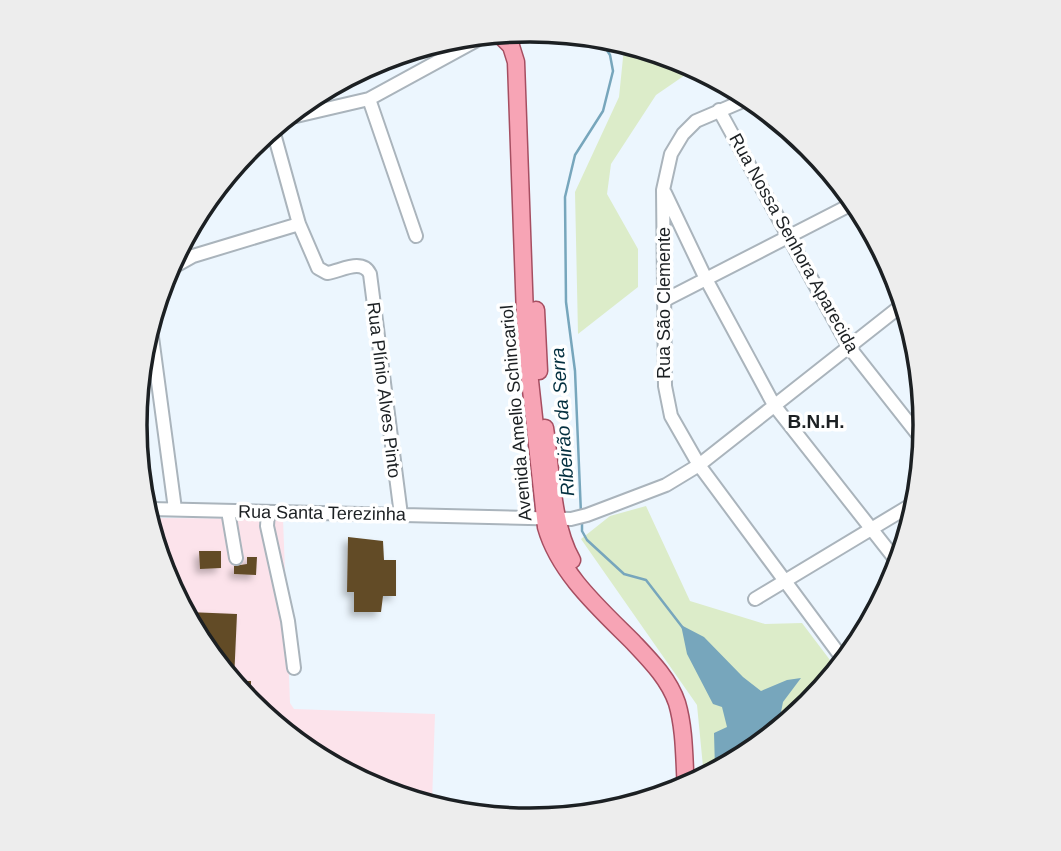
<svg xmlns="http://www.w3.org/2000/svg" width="1061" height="851" font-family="Arial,sans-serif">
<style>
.industrial{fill:#fce3eb}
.green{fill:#dcecc9}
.water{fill:#77a6bc}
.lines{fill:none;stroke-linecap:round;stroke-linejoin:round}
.stream{stroke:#77a6bc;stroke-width:2.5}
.building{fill:#624b28;filter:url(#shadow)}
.minor-casing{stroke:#aab4bc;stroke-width:16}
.major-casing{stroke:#a64e61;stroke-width:19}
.minor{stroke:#fff;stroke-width:12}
.major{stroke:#f7a4b5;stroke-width:16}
.labels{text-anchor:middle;stroke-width:7;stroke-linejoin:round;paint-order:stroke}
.street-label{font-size:18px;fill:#1c2023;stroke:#fff}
.neighbourhood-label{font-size:19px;font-weight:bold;fill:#1c2023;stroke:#fff}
.water-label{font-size:19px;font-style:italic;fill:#032f3f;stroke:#fff}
.rim{fill:none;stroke:#1c2023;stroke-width:3.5}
</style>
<defs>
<filter id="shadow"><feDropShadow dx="-4.5" dy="4.5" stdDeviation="3.5" flood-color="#0004"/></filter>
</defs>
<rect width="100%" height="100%" fill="#ecf6fe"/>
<path class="industrial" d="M153 518 283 519 290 703 294 709 435 714 432 802 379 791 250 705 165 577Z"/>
<path class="green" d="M624 48 682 60 685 62 688 73 656 95 611 164 607 194 638 249V287L578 334 575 192 619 97Z
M646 506 690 601 765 624 802 623 836 668C827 681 807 697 803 710L704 777 697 705 581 539 610 516Z"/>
<path class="water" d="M681 625 704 637 743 677 761 691 787 680 801 678 783 702 778 727 742 751 739 748 733 757 715 769 714 733 727 727 722 707 713 704 687 654Z"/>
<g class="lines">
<path class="stream" d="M581 514 575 371 566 302 565 197 575 155 603 111 613 71 610 55 603 44
M582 520V531L587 540 624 574 646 580 683 628"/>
</g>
<path class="building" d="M348 537 383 541 384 560H396V596H383L381 612H354V592H347Z
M199 551H221V568L200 569Z
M247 557H257L256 575 234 574V566L247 564Z
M188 612 237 614 234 680Z
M234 681H251V696H244Z"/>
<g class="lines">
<defs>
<path id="minor" d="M369 99 416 236
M743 101 696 121 683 134 671 154 663 190 665 386 671 416 699 465 842 658
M719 110 849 347 923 441
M296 116 369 99 477 40
M273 130 299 224 318 268 327 273C341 271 362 258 370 274L401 515
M665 193 706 279 774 405 899 564
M168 270 193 256 299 224
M665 300 850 205
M152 337 175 509
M151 509 571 519 587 515 666 485 699 465 902 305
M228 511 236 558
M268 512 267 526 288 621 294 668
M755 599 911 505"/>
<path id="major" d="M501 36 511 46 516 62 526 344 546 527C559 573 600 609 633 642 650 660 669 679 677 703 685 730 684 761 686 789
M536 310 539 371
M545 428C551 467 552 526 572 560"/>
</defs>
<use href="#minor" class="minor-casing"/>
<use href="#major" class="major-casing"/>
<use href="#minor" class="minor"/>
<use href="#major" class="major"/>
</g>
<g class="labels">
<g class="street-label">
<text transform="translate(794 243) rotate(61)" y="6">Rua Nossa Senhora Aparecida</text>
<text transform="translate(664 303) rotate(-90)" y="6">Rua São Clemente</text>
<text transform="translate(384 390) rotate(83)" y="6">Rua Plínio Alves Pinto</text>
<text transform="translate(516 413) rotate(-95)" y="6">Avenida Amelio Schincariol</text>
<text transform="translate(322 513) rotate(1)" y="6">Rua Santa Terezinha</text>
</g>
<g class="neighbourhood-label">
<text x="816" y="428">B.N.H.</text>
</g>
<g class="water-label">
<text transform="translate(562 422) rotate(-94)" y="7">Ribeirão da Serra</text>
</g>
</g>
<path d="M0 0H1061V851H0ZM147 425a383 383 0 1 1 766 0a383 383 0 1 1-766 0Z" fill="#ededed" fill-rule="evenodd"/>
<path class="rim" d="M147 425a383 383 0 1 1 766 0a383 383 0 1 1-766 0Z"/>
</svg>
